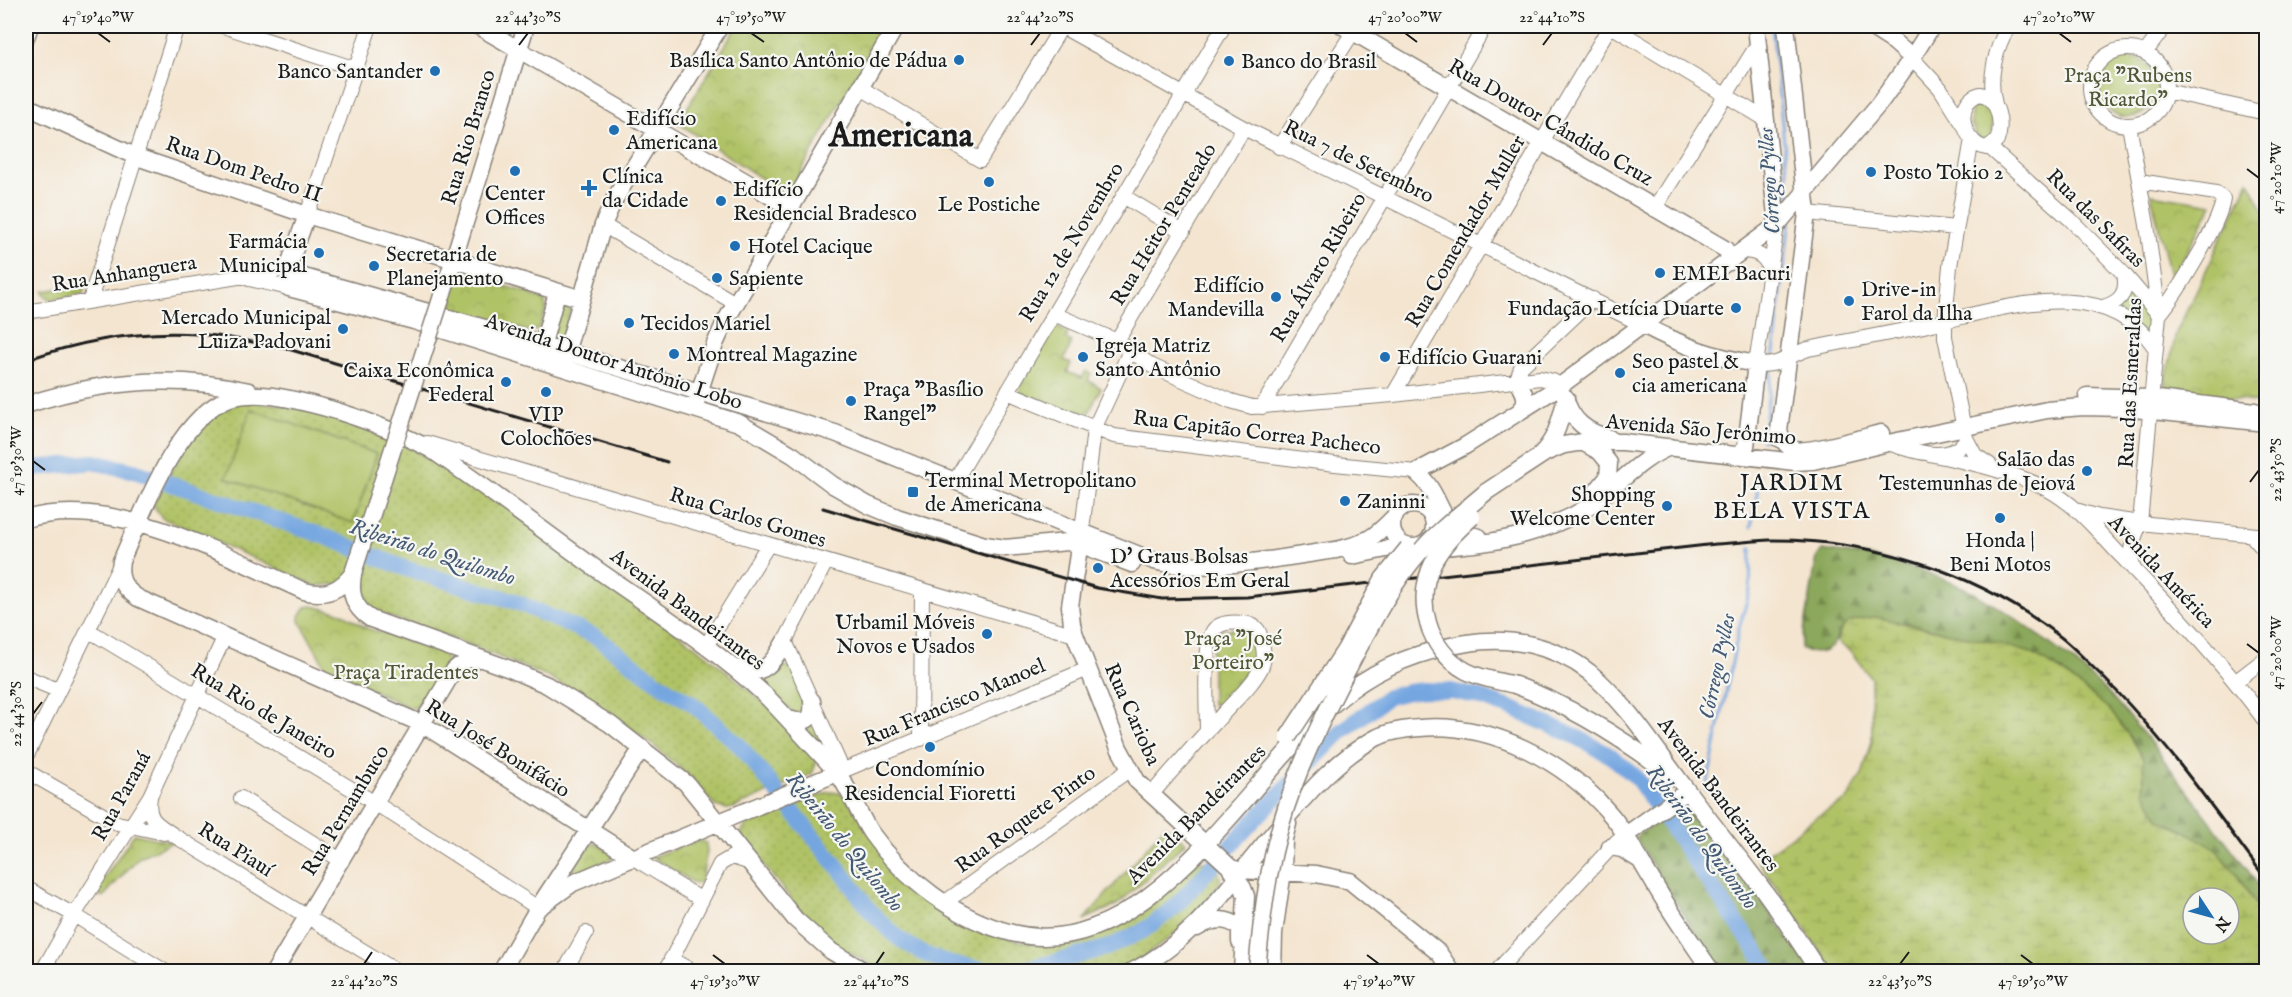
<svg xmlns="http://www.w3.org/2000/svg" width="2292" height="997" font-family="'IM FELL English',serif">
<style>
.grass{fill:url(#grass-dots);stroke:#666f41;stroke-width:1.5}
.forest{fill:url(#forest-firs);stroke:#54623c;stroke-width:1.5}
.wetland{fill:url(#wetland-marsh);stroke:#666f41;stroke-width:1.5;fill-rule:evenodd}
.park{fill:url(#park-crowns);stroke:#666f41;stroke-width:1.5}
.pitch{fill:#b0c266;stroke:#666f41;stroke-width:1.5}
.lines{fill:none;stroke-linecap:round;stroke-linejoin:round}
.stream{stroke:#75a6e0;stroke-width:3}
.river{stroke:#75a6e0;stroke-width:16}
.minor-casing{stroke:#888076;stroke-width:16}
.major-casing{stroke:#888076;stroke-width:19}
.minor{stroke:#fff;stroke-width:14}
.major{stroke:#fff;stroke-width:16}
.rail{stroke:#1c1c1c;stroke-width:3}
.major-bridge-casing{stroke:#888076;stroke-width:19;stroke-linecap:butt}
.major-bridge{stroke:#fff;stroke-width:16}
.ticks{fill:none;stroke:#1c1c1c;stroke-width:2}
.poi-dot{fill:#1f6fb2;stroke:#f6f6f2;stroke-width:2}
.labels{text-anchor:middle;stroke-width:4.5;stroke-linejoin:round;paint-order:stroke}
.poi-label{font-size:21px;fill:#1c1c1c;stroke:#f6f6f2;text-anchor:start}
.park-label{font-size:21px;fill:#505636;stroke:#f6f6f2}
.street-label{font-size:21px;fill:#1c1c1c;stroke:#f6f6f2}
.water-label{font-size:22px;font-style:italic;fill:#445a74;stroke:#f6f6f2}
.quarter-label{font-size:24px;letter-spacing:1.5px;fill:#1c1c1c;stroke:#f6f6f2}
.town-label{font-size:33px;font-weight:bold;fill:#1c1c1c;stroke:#f6f6f2}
.neatline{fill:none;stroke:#1c1c1c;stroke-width:2}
.ticks-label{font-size:15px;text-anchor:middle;fill:#1c1c1c}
</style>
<defs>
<pattern id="grass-dots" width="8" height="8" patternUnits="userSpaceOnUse" patternTransform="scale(1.5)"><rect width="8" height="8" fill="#b0c266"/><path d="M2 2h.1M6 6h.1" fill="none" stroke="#97a658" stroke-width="1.8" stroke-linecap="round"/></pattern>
<pattern id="forest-firs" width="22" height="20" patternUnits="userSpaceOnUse" patternTransform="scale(1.5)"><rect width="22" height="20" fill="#8ca85b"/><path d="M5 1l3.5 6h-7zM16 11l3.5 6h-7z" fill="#72884a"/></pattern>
<pattern id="wetland-marsh" width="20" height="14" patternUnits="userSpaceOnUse" patternTransform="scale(1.5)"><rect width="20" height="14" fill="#b0c266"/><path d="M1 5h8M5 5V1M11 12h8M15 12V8" fill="none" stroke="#97a658"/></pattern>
<pattern id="park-crowns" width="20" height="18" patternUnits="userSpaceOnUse" patternTransform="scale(1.5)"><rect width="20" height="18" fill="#b0c266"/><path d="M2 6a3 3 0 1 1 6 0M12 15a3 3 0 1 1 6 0" fill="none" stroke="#97a658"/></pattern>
</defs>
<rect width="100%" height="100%" fill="#f6f6f2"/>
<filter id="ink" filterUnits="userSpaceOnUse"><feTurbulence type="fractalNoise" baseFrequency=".0167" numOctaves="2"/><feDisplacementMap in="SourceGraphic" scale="12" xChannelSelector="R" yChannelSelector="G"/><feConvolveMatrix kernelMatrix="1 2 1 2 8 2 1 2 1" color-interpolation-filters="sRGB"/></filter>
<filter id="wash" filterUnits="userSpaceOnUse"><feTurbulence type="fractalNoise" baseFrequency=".008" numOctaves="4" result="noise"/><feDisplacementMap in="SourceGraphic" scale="24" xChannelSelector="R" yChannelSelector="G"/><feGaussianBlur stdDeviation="1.35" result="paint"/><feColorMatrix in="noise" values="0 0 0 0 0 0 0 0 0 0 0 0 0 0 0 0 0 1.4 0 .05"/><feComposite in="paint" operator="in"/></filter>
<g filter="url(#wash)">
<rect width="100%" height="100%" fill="#f4e5d0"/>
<path class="grass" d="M86 284 83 294 52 300 44 295 43 291Z
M239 400 305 408 372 432 409 447 491 496 707 655 770 708 817 761 812 774 733 808 727 809 715 806 691 778 659 750 628 726 550 678 468 644 382 614 373 610 361 595 333 584 316 586 162 518 155 508 154 502 196 427Z
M829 792 839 793 843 795C861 818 879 841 896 864 905 874 912 886 922 896 937 912 960 922 980 930 1076 967 1132 924 1198 861 1212 860 1221 868 1220 882L1190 923 1127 969 1119 971H884L841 948 807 918 742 839V831L749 822Z"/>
<path class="forest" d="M1822 550 1865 556 1921 570 1969 590 2014 617 2073 661 2108 693 2148 739 2247 869 2266 896V922L2237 875 2189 833 2160 820 2144 791 2143 759 2128 734 2109 709 2059 669 2031 653 1906 623 1838 632C1835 652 1818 658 1801 648L1817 557Z
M1682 804H1690L1813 971H1719L1635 837Z"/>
<path class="wetland" d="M1875 617 2000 644 2031 653 2058 669 2109 709 2128 734 2143 759 2144 791 2160 820 2189 833 2217 850 2237 875 2266 922V971H1834L1758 861 1818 816 1848 799 1863 772 1872 741 1871 678 1851 652 1837 642C1841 619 1855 620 1875 617ZM2193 898H2229V934H2193Z"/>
<path class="park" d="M737 26H884L791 189 785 191 779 190 678 123Z
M2098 87a30 30 0 1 1 60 0a30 30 0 1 1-60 0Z
M1983 101C1992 111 1996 129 1989 141H1981C1969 125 1968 120 1974 102Z
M2249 181 2266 215V404L2164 388 2176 333Z
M2151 194 2213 204 2171 280Z
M464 274 528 293 545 301 546 308 539 328 531 332 445 307 454 279Z
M2127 286 2158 315 2156 347 2109 306Z
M559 304 568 307 570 311 561 343 551 345Z
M1056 326 1068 333 1066 339 1072 342 1064 360 1071 363 1067 372 1082 378 1086 371 1091 374 1088 380 1101 388 1087 417 1082 419 1021 393 1018 384 1052 328Z
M312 606 342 613 366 628 441 652C444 656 447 659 446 665 444 676 424 704 414 708L408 707 325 667 300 621 299 617 306 607Z
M1247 627 1254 634 1255 652 1252 665 1223 703 1218 705 1212 704V639L1216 631Z
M781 666 793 668 826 746 823 747 765 688C765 676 770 669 781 666Z
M1165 826 1186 842 1118 904 1084 920Z
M134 834 173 842 139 857 103 897 95 892Z
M699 840 706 843 707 852 701 882 695 884 652 857Z
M596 843 613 854V858L570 876C573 866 584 844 596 843Z"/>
<path class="pitch" d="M251 409 377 454 353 523 226 478Z"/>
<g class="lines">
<path class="stream" d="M1772 26 1790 200
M1773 361 1790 218
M1763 440 1772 367
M1751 527 1760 476
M1706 790 1739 628 1750 590 1751 548"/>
<path class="river" d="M26 469 93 462 134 471 318 534 407 569 514 601 596 637 660 684 693 704 740 746 844 875 871 912 899 939 924 954 954 965 987 970H1019L1063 960 1109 947 1143 931 1174 908 1255 819 1342 731 1388 697 1408 692 1424 690 1451 691 1476 696 1510 708 1577 737 1611 756 1636 777 1771 972"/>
</g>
</g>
<g filter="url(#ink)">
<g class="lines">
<defs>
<path id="minor" d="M223 26 356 69
M1061 26 1244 128 1643 325
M1611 26 1765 119
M2090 87a38 38 0 1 1 76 0a38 38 0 1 1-76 0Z
M2145 53 2165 26
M1912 58 1940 88 1963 124
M861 88 980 160 1062 26
M2166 91 2266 113
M1980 94C1999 97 2003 125 1997 141L1986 148C1962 143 1953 102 1980 94Z
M1995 104C1988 80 1995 47 2009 26
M2129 125 2147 225 2159 315 2140 523C2133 544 2127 547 2134 570
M1972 139 1950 266 1945 321V337L1966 438 1975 455 1990 465
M1279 147 1357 26
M1989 147 2070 219 2124 274 2159 315C2176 295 2220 224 2223 199L2216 193 2139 181
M1123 196 1183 232
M1654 209 1758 44
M1807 213 1956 228
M307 215 370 26
M603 225 735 303
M1777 225 1756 364C1779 368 1788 355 1808 349 1851 340 1894 333 1937 323 2010 306 2105 274 2156 349
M1744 251C1759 252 1768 258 1770 273
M249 279 289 288
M90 300 177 26
M2103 307C2121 302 2128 292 2124 274
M26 312 281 270 289 265
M1054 314 1117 341 1152 366 1231 401 1252 407 1393 395 1540 378 1553 381 1560 386
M1117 341 1244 128
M1517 380 1521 367 1593 299
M1007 392 1114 436 1335 464 1416 472
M1393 395 1610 26
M1262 407 1485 26
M427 443 1075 635
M1888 443C1909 450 1954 466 1966 438
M1929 454C1968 462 2011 471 2047 489 2076 504 2099 533 2122 557 2172 609 2223 663 2266 722
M955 481 1224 26
M2079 511 2099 517 2140 523 2266 536
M1082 531 1094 429 1130 351
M2252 536 2266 552
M826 562 785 641 843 771
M88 630 375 803 538 908
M706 646 768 545
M26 677 57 690
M2235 682 2266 658
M921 739 922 590
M26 757 121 563
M26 771 117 823 164 833
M837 773 1088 669
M1151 795C1174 768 1197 742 1221 716 1234 701 1254 684 1262 666 1266 657 1263 645 1260 635 1258 627 1250 624 1243 623 1233 622 1219 622 1213 631 1203 647 1207 710 1207 732
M150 797C146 821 158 824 175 836L398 972
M241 798 342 861
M632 857 702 900
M26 888 74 915 166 972
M944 903 1130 769
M671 959 694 972
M42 972 74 915 150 796 225 636
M564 972 586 933
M665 972 720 864 732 857 748 862
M1496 972 1617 841"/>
<path id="major" d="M478 26 791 208
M1343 26 1725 249 1729 255 1730 262
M1756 26 1777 225
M1869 26 1894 42 1912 58
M26 37 30 26
M26 106 137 157 307 215 582 299
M307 215 289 265V268L293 274 513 336 835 433 1154 561C1204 574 1283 557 1336 550 1365 544 1374 538 1395 516
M450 271 526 26
M297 275 289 278 287 285 289 288 414 321 739 423 793 455 833 485 868 505 897 517 985 545 1005 548 1067 542 1079 544 1132 564
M1643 325C1685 347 1710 356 1756 364L1746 446 1742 453 1735 456
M540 355 557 292
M564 360 603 225 614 200 720 26
M1517 380C1525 393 1530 401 1518 413
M2087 396 2150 398 2255 411
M1565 397C1571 421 1587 432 1609 438
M696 402 715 344 725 322 896 26
M26 405C98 381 174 374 249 391
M1779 429C1780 438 1786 447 1796 450 1810 453 1865 437 1881 433
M1778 438 1807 213 1786 26
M1584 443 1600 452 1609 463 1608 477 1596 492
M1541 454C1557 438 1560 420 1566 398
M1486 492 1545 453 1564 445 1583 442H1623L1795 462 1813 461 1888 443 2047 410 2083 407 2125 408 2266 423
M1392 526a21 21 0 1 1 42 0a21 21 0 1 1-42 0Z
M26 519C113 493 226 556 304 591 326 597 341 590 354 572
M1081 535 1070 606 1072 624 1075 635 1119 748 1137 781 1231 868 1238 870 1316 874 1350 881 1439 953 1452 972
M1479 537C1434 529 1447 498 1416 472L1465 446 1560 386 1777 225 1879 104 1912 58 1932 26
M1432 547C1485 546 1547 535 1592 504 1619 485 1639 459 1670 447
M1352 556 1391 548 1412 547
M354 570C349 591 352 607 371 619L510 669 547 685 610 724 686 783 795 919 831 951 866 972
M736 668C763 679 773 663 785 641
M1515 685C1571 706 1619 736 1667 772
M788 719C806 724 814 721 812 701
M1626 835 1687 791
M1610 847 1622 849 1638 859
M632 857 422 724 138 598C123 588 118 578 121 561 143 513 177 416 230 398 255 390 287 398 311 404 349 413 396 431 430 449 489 489 545 532 602 573 658 612 715 649 765 695 780 710 794 726 809 742 819 753 831 764 840 777 852 794 859 815 871 833 904 879 956 919 1012 933 1153 968 1254 763 1349 691 1383 665 1424 650 1467 643 1510 636 1554 645 1589 672 1629 705 1657 752 1689 793 1713 825 1738 856 1762 888 1782 915 1801 944 1819 972
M1231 870 1243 888 1246 896 1242 972
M538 908 573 883 837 773
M1197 928C1211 919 1226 916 1240 928V942
M274 972 454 670 467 659H480
M501 972 538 908 642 748
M1131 972C1198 939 1234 877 1282 823 1309 792 1339 757 1376 738 1389 731 1405 729 1420 728 1491 722 1566 761 1611 815 1628 835 1638 858 1652 880 1670 912 1691 941 1712 972
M1273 972 1274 933 1283 871 1284 839 1288 824"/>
</defs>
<use href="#minor" class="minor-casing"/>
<use href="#major" class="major-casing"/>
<use href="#minor" class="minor"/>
<use href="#major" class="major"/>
<path class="rail" d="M26 360C80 341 139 330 197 334 227 336 258 343 288 349L667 462
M823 508 1097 588 1162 599 1247 597 1716 544C1734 543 1752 541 1770 540 1873 539 1976 572 2058 635 2073 646 2087 662 2101 675 2163 737 2214 809 2266 879"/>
<defs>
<path id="major-bridge" d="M1472 517C1458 530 1442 545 1433 563 1414 601 1428 650 1466 671 1481 679 1499 681 1515 685
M354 570 449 274
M1288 737 1345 650 1383 579 1408 548
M1257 972C1262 908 1271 845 1294 785 1310 742 1331 702 1352 661 1372 623 1391 585 1419 553 1438 530 1463 512 1486 492"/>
</defs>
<use href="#major-bridge" class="major-bridge-casing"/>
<use href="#major-bridge" class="major-bridge"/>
</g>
</g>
<path class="ticks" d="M98 33 110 42M751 33 764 42M1405 33 1417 42M2059 33 2071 42M519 45 528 33M1031 45 1040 33M1543 45 1552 33M2247 169 2259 178M33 461 45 470M2250 482 2259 470M2247 644 2259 653M33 714 42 702M713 955 725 964M1367 955 1379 964M2021 955 2033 964M364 964 372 952M876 964 884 952M1900 964 1909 952"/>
<g class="poi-dot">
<circle cx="959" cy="60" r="6"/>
<circle cx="1229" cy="61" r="6"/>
<circle cx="435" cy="71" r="6"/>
<circle cx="614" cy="130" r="6"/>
<circle cx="515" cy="171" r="6"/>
<circle cx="1871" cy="172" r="6"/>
<circle cx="989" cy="182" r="6"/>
<path d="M586 179h6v6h6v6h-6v6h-6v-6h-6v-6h6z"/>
<circle cx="721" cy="201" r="6"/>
<circle cx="735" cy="246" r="6"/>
<circle cx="319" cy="253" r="6"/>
<circle cx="374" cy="266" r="6"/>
<circle cx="1660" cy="273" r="6"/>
<circle cx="717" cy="278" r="6"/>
<circle cx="1276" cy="297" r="6"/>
<circle cx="1849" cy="301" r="6"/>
<circle cx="1736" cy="308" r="6"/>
<circle cx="629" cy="323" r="6"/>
<circle cx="343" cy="329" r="6"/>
<circle cx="674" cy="354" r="6"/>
<circle cx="1083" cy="357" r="6"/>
<circle cx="1385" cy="357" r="6"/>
<circle cx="1620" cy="373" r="6"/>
<circle cx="506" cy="382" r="6"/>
<circle cx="546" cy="392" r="6"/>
<circle cx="851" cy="401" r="6"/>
<circle cx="2087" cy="471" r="6"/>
<rect x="907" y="486" width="12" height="12" rx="3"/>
<circle cx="1345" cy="501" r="6"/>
<circle cx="1667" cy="506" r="6"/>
<circle cx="2000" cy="518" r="6"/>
<circle cx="1098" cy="568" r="6"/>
<circle cx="987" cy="634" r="6"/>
<circle cx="930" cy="747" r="6"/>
</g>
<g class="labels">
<g class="poi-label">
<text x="947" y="67" text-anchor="end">Basílica Santo Antônio de Pádua</text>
<text x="1241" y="68">Banco do Brasil</text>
<text x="423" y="78" text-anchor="end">Banco Santander</text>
<text x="626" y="125">Edifício<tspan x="626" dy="24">Americana</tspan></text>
<text x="1883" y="179">Posto Tokio 2</text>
<text x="602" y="183">Clínica<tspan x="602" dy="24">da Cidade</tspan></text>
<text x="733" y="196">Edifício<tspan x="733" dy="24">Residencial Bradesco</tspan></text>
<text x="515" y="200" text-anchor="middle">Center<tspan x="515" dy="24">Offices</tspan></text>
<text x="989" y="211" text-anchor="middle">Le Postiche</text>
<text x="307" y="248" text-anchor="end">Farmácia<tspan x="307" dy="24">Municipal</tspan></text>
<text x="747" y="253">Hotel Cacique</text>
<text x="386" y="261">Secretaria de<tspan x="386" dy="24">Planejamento</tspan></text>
<text x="1672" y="280">EMEI Bacuri</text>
<text x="729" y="285">Sapiente</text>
<text x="1264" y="292" text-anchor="end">Edifício<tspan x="1264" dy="24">Mandevilla</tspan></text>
<text x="1861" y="296">Drive-in<tspan x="1861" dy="24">Farol da Ilha</tspan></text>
<text x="1724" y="315" text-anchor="end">Fundação Letícia Duarte</text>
<text x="331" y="324" text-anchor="end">Mercado Municipal<tspan x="331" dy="24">Luiza Padovani</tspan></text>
<text x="641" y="330">Tecidos Mariel</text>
<text x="1095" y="352">Igreja Matriz<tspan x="1095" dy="24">Santo Antônio</tspan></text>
<text x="686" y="361">Montreal Magazine</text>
<text x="1397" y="364">Edifício Guarani</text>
<text x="1632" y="368">Seo pastel &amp;<tspan x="1632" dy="24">cia americana</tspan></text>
<text x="494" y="377" text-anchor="end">Caixa Econômica<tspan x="494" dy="24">Federal</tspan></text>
<text x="863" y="396">Praça "Basílio<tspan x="863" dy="24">Rangel"</tspan></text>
<text x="546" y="421" text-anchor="middle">VIP<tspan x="546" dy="24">Colochões</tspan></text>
<text x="2075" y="466" text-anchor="end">Salão das<tspan x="2075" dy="24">Testemunhas de Jeiová</tspan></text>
<text x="925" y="487">Terminal Metropolitano<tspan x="925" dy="24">de Americana</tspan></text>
<text x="1655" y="501" text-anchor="end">Shopping<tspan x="1655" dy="24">Welcome Center</tspan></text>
<text x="1357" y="508">Zaninni</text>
<text x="2000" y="547" text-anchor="middle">Honda |<tspan x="2000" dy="24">Beni Motos</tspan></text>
<text x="1110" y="563">D' Graus Bolsas<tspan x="1110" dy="24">Acessórios Em Geral</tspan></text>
<text x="975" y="629" text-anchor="end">Urbamil Móveis<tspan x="975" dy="24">Novos e Usados</tspan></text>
<text x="930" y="776" text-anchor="middle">Condomínio<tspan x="930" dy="24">Residencial Fioretti</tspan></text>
</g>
<g class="park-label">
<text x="2128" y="82">Praça "Rubens<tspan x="2128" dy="24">Ricardo"</tspan></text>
<text x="1233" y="645">Praça "José<tspan x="1233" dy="24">Porteiro"</tspan></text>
<text x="406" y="679">Praça Tiradentes</text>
</g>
<g class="street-label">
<text transform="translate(1551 122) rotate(30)" y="7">Rua Doutor Cândido Cruz</text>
<text transform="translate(468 137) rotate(-73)" y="7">Rua Rio Branco</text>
<text transform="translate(1359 161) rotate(26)" y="7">Rua 7 de Setembro</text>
<text transform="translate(244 169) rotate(19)" y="7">Rua Dom Pedro II</text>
<text transform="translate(2096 218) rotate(45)" y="7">Rua das Safiras</text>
<text transform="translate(1163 224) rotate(-59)" y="7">Rua Heitor Penteado</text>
<text transform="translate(1465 231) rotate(-60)" y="7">Rua Comendador Muller</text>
<text transform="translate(1071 242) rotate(-59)" y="7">Rua 12 de Novembro</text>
<text transform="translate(1318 267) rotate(-60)" y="7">Rua Álvaro Ribeiro</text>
<text transform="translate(124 273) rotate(-9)" y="7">Rua Anhanguera</text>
<text transform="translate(614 361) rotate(18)" y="7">Avenida Doutor Antônio Lobo</text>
<text transform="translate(2130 383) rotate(-87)" y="7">Rua das Esmeraldas</text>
<text transform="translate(1701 429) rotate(5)" y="7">Avenida São Jerônimo</text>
<text transform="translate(1257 432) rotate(7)" y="7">Rua Capitão Correa Pacheco</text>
<text transform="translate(748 517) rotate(17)" y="7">Rua Carlos Gomes</text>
<text transform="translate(2162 571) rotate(47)" y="7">Avenida América</text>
<text transform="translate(688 609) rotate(37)" y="7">Avenida Bandeirantes</text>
<text transform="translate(954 702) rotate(-23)" y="7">Rua Francisco Manoel</text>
<text transform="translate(264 711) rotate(31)" y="7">Rua Rio de Janeiro</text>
<text transform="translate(1133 714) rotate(66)" y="7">Rua Carioba</text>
<text transform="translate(498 748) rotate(32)" y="7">Rua José Bonifácio</text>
<text transform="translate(1719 794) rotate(53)" y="7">Avenida Bandeirantes</text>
<text transform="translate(121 796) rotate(-61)" y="7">Rua Paraná</text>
<text transform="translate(345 810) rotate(-59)" y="7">Rua Pernambuco</text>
<text transform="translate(1196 814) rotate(-45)" y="7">Avenida Bandeirantes</text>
<text transform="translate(1025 819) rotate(-36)" y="7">Rua Roquete Pinto</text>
<text transform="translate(236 849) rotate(32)" y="7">Rua Piauí</text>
</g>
<g class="water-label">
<text transform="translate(1768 181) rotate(-94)" y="8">Córrego Pylles</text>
<text transform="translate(433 551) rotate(18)" y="8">Ribeirão do Quilombo</text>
<text transform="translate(1716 666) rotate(-78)" y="8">Córrego Pylles</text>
<text transform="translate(1703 836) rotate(54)" y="8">Ribeirão do Quilombo</text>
<text transform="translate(846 841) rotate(51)" y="8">Ribeirão do Quilombo</text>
</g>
<g class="quarter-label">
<text x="1792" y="490">JARDIM<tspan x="1792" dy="28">BELA VISTA</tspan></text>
</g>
<g class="town-label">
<text x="901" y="146">Americana</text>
</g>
</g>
<rect width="2292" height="997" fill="none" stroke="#f6f6f2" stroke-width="66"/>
<g transform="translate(2211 916) rotate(126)"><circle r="28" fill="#f6f6f2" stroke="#9f9f9c" stroke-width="1.5"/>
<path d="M0-4.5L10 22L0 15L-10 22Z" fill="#1f6fb2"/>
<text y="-9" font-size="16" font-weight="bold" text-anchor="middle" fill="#1c1c1c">N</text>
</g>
<rect x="33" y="33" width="2226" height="931" class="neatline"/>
<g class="ticks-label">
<text x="98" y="22">47°19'40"W</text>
<text x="528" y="22">22°44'30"S</text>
<text x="751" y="22">47°19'50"W</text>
<text x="1040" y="22">22°44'20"S</text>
<text x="1405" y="22">47°20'00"W</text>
<text x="1552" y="22">22°44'10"S</text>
<text x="2059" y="22">47°20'10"W</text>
<text transform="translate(2276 178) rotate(-90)" y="5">47°20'10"W</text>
<text transform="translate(16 461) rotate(-90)" y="5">47°19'30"W</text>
<text transform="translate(2276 470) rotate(-90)" y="5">22°43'50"S</text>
<text transform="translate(2276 653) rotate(-90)" y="5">47°20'00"W</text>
<text transform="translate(16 714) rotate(-90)" y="5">22°44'30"S</text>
<text x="364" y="986">22°44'20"S</text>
<text x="725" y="986">47°19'30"W</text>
<text x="876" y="986">22°44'10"S</text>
<text x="1379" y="986">47°19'40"W</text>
<text x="1900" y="986">22°43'50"S</text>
<text x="2033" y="986">47°19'50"W</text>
</g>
</svg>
